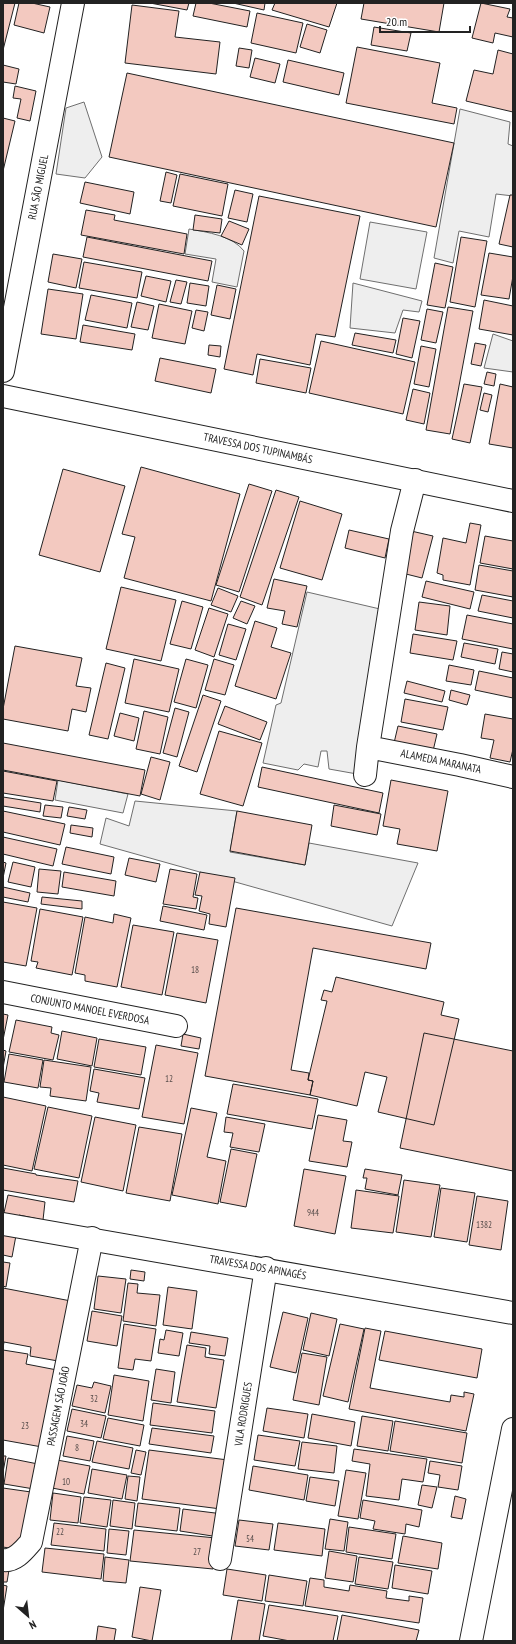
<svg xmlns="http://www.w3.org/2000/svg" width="516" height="1644" font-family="'PT Sans Narrow',sans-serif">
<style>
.green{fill:#eee;stroke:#6f6f6f}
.building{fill:#f3c9c0;stroke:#222}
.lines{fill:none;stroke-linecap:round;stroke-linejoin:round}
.minor-casing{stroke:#222;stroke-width:24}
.tertiary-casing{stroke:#222;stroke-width:24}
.secondary-casing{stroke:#222;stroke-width:24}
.minor{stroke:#fff;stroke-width:22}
.tertiary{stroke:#fff;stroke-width:22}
.secondary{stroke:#fff;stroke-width:22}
.labels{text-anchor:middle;stroke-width:3;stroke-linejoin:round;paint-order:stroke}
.number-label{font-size:9px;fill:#564c4a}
.street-label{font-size:11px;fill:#222;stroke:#fff}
</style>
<rect width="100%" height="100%" fill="#fff"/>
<path class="green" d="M84 102 102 157 85 178 56 174 66 108Z
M460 109 510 122 508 144 513 146V196L496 194 489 237 459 231 453 263 434 258Z
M370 222 427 232 416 289 360 279Z
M189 229C207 232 233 236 244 251L237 287 212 282 216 259 185 254Z
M353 283 422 301 419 312 403 310 395 333 350 328Z
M493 334 513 341V372L484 368Z
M307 592 380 609 357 774 329 769 327 751H321L318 767 304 764 298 770 263 763 276 705 281 703Z
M58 780 128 794 123 813 55 800Z
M135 801 237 811 230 852 305 865 309 843 418 863 392 926 100 844 106 818 129 826Z"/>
<path class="building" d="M3 3H15L3 50Z
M19 3H32L50 7 44 33 14 25Z
M150 3H189L187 10Z
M196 3H209L250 11 247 27 193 16Z
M233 3H265L264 10Z
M275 3H337L329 27 272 10Z
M364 3H444L439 32 361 19Z
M481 3 510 9 507 17 513 18V37L495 33 493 43 472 38Z
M132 5 179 11 175 37 220 42 216 74 125 63Z
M257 13 303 23 296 53 251 43Z
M307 24 327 30 320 53 300 47Z
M374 27 411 33 407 51 371 45Z
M357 47 440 63 432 103 457 108 454 124 346 103Z
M239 48 252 50 249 68 236 66Z
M498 50 513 54V112L466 101 474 70 493 74Z
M255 58 280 64 275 83 250 77Z
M288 60 344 73 339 95 283 82Z
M3 65 19 69 16 84 3 82Z
M127 73 454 143 436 227 109 157Z
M15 86 36 91 30 121 17 118 21 99 13 98Z
M3 118 15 121 3 171Z
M166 172 177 175 171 203 160 201Z
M180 174 228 184 222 216 173 206Z
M85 182 134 192 130 214 80 203Z
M235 190 253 194 247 222 228 218Z
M510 195H513V247L499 244Z
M259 196 360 216 335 337 316 334 310 365 257 354 253 375 224 369Z
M86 210 115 215 114 220 187 234 184 254 81 235Z
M195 215 222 219 220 233 193 230Z
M229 221 249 229 242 245 221 236Z
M87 237 212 261 208 281 83 257Z
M461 237 487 241 475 307 450 302Z
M489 253 513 257V276L509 299 481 295Z
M53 254 82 259 76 288 48 282Z
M84 262 142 272 137 298 79 288Z
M435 263 453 267 445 308 427 305Z
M146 276 171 281 166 302 141 296Z
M176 280 187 282 181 304 170 302Z
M190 283 209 286 206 306 187 303Z
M217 285 236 289 230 319 211 315Z
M48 289 83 294 76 339 41 334Z
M91 295 132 303 127 328 85 320Z
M484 300 513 306V335L479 329Z
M137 302 154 306 148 330 131 327Z
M159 304 192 311 185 344 152 338Z
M448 307 473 311 450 434 426 430Z
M427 309 443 312 436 343 421 340Z
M196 310 208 312 204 331 192 328Z
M403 318 420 321 412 358 396 354Z
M83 325 135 334 132 350 80 342Z
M355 333 396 340 393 353 352 345Z
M321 341 415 362 403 414 309 393Z
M475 343 486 345 481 366 471 364Z
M209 345 221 346 220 357 208 355Z
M421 346 436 349 429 387 414 384Z
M160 358 216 369 211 393 155 381Z
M260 359 311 368 306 393 256 383Z
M487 372 496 374 494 386 484 384Z
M464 384 482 387 470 443 452 439Z
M500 384 513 387V448L489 444Z
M413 389 430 393 424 424 406 420Z
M484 393 492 395 488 412 480 410Z
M141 467 240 494 211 601 124 578 135 537 122 534Z
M63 469 125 486 100 572 39 555Z
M249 484 272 491 239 592 216 585Z
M276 490 299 497 262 605 240 597Z
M300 501 342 514 322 580 280 568Z
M470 523 481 525 470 585 443 580V575L437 573 443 538 466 543Z
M349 530 389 539 385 558 345 548Z
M411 531 433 536 422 578 402 573Z
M485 536 513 541V569L480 563Z
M479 565 513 571V597L475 590Z
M274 579 307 586 297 627 282 624 285 611 267 608Z
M426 581 474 592 470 609 422 597Z
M121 587 176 600 161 661 106 649Z
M218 588 238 596 231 612 211 605Z
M482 595 513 601V618L478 611Z
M182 601 203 607 191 649 170 644Z
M241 601 255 606 247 624 233 618Z
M419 602 450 606 447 635 415 630Z
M209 608 228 614 214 657 195 650Z
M467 615 513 624V649L462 639Z
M255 621 277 628 271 647 291 653 276 699 235 686Z
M228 624 246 629 236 660 219 655Z
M413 634 457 641 453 660 410 653Z
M464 643 498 649 495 664 461 657Z
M15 646 82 658 76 686 91 688 86 712 72 709 68 731 3 719V709Z
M502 652 513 654V672L499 669Z
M134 659 179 669 169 712 125 703Z
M186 659 208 665 196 708 174 702Z
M214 659 234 665 225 695 205 690Z
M106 663 125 668 108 739 89 735Z
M449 665 474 670 471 685 446 681Z
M479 671 513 678V698L475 690Z
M407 681 445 691 442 702 404 693Z
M451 690 470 695 467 705 449 700Z
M203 695 221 701 197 772 179 766Z
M405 699 448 707 443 730 401 722Z
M225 706 267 722 260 740 218 724Z
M175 708 189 712 177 757 163 753Z
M144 711 168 717 160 754 136 749Z
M120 713 139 718 134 741 114 736Z
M485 714 513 719V749L510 762 490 758 494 740 481 738Z
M398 726 437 734 433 751 394 743Z
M219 731 262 743 243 806 200 794Z
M3 743 145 770 140 796 3 770Z
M151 757 170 762 160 800 141 794Z
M262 767 383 793 379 813 258 787Z
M3 771 57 781 53 801 3 793Z
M391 780 448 791 437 851 397 844 400 829 383 826Z
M3 797 41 803 40 812 3 806Z
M45 805 63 807 61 818 43 816Z
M334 805 381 814 377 835 331 826Z
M69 807 87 810 85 819 67 816Z
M3 811 65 824 60 845 3 832Z
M237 811 312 825 305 865 230 851Z
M71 825 93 828 92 837 70 833Z
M3 837 57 849 53 866 3 854Z
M66 847 114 857 111 874 62 864Z
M129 858 160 864 156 882 125 875Z
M3 862 6 863 3 878Z
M13 862 35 867 31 887 8 882Z
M39 869 61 871 58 894 37 892Z
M170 869 197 874 193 897 198 898 196 909 163 904Z
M64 872 116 881 114 896 62 887Z
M200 872 235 878 226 927 209 924 210 914 199 911 202 896 195 895Z
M3 887 30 893 28 902 3 897Z
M42 897 82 901V909L41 904Z
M3 902 37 908 26 966 3 962Z
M163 906 207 915 204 930 160 921Z
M236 908 431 943 426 969 313 948 291 1070 309 1073 308 1080 313 1081 310 1095 205 1076Z
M40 909 83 917 72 975 36 968 38 962 31 961Z
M114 914 131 918 117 987 85 981V975L75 973 85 917 113 923Z
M133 925 174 932 162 995 121 987Z
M177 933 218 940 206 1003 165 995Z
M336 977 444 1002 441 1015 459 1019 434 1125 378 1112 387 1077 365 1072 357 1106 310 1095 313 1081 308 1080 327 1001 321 1000 324 990 332 992Z
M3 1014 8 1015 3 1040Z
M16 1020 52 1027 51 1033 59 1035 53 1060 9 1052Z
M62 1031 97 1038 92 1066 57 1059Z
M424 1033 513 1051V1171L400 1148Z
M183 1034 201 1038 199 1049 181 1046Z
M99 1039 146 1047 141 1075 94 1067Z
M156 1045 198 1053 184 1124 142 1117Z
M3 1050 6 1051 3 1068Z
M9 1054 43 1060 38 1088 4 1082Z
M44 1060 91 1067 86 1101 50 1096 51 1088 40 1087Z
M94 1069 145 1078 139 1109 97 1102 99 1093 90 1091Z
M233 1084 318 1099 312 1129 227 1114Z
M3 1097 46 1106 32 1171 3 1165Z
M48 1107 92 1116 79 1178 34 1169Z
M191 1108 217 1113 207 1157 226 1161 218 1204 172 1195Z
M318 1115 347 1120 343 1141 352 1142 347 1167 309 1161Z
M95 1117 136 1125 123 1191 81 1182Z
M226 1117 265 1124 259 1152 230 1147 233 1133 224 1132Z
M139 1127 182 1134 170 1201 126 1193Z
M231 1149 257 1154 246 1207 220 1202Z
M3 1168 36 1174V1175L78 1181 74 1202 3 1190Z
M304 1169 346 1176 335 1234 294 1226Z
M365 1169 402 1175 398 1195 365 1189 367 1178H363Z
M404 1180 440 1185 431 1237 396 1232Z
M441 1188 475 1193 467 1242 434 1237Z
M356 1190 399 1196 393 1233 351 1228Z
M8 1195 45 1202 43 1220 19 1215 18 1219 3 1217Z
M477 1196 508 1201 501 1250 469 1245Z
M3 1228 17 1230 12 1257 3 1255Z
M3 1262 10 1263 6 1287 3 1286Z
M131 1270 145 1272 144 1281 130 1279Z
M98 1276 126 1279 121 1313 94 1309Z
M128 1283 138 1284 137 1293 160 1295 156 1326 123 1321Z
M168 1287 197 1291 192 1329 163 1325Z
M3 1288 71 1301 58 1361 30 1356 31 1347 4 1342 3 1348Z
M92 1311 122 1316 117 1346 87 1341Z
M283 1312 308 1318 296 1373 270 1367Z
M311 1313 337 1319 329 1356 303 1350Z
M124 1324 156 1329 151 1361 135 1359 133 1370 118 1368Z
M340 1324 364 1329 348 1402 323 1396Z
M365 1328 381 1331 370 1388 450 1402 451 1395 464 1397V1392L474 1394 466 1431 349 1409Z
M166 1330 183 1333 179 1356 158 1353 160 1339 164 1340Z
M385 1331 482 1349 477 1378 379 1360Z
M191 1332 228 1338 225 1356 209 1354 210 1346 189 1343Z
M187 1345 206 1348 205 1357 224 1360 216 1408 177 1402Z
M3 1350 28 1354 26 1364 57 1370 42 1447 3 1440Z
M302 1353 327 1357 319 1405 293 1400Z
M156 1369 175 1372 171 1403 151 1400Z
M114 1375 149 1381 143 1421 108 1415Z
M94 1382 111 1386 105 1413 72 1406 77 1385 92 1388Z
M153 1403 215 1411 212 1433 150 1425Z
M267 1408 308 1414 304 1438 263 1431Z
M72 1409 106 1416 101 1438 67 1431Z
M312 1414 355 1422 351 1446 308 1438Z
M362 1416 393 1421 388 1451 357 1446Z
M108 1418 144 1425 140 1446 103 1439Z
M395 1421 467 1433 462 1463 390 1451Z
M152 1428 214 1436 211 1453 149 1444Z
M258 1435 300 1441 295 1466 254 1460Z
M67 1436 94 1441 90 1461 63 1456Z
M97 1441 133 1448 129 1469 92 1462Z
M302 1442 337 1446 334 1473 298 1469Z
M354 1449 427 1459 423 1482 402 1479 399 1500 366 1496 370 1464 352 1461Z
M136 1450 146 1452 141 1475 131 1473Z
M149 1450 228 1460 221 1509 142 1499Z
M3 1456H6L3 1472Z
M8 1458 38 1464 34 1489 4 1484Z
M57 1460 90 1466 84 1494 52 1488Z
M430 1461 462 1466 458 1490 438 1487 440 1475 428 1473Z
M253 1466 308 1475 304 1500 249 1490Z
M92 1469 127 1475 122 1499 88 1493Z
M346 1470 366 1473 358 1519 338 1516Z
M128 1476 140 1477 137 1501 125 1499Z
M310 1477 339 1481 335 1506 306 1501Z
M422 1485 437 1487 432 1508 418 1505Z
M3 1488 31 1492 20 1550 3 1547Z
M53 1493 81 1497 78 1523 50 1520Z
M455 1496 466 1499 462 1519 451 1517Z
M84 1497 111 1500 107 1527 80 1523Z
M113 1500 135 1503 132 1529 110 1526Z
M363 1500 422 1510 419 1527 406 1524 405 1534 373 1529 375 1521 360 1518Z
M138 1503 180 1508 177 1531 135 1526Z
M183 1509 223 1514 219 1537 180 1531Z
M330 1519 348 1522 344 1551 325 1549Z
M239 1520 273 1524 269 1550 235 1546Z
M54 1523 106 1529 104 1551 51 1545Z
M278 1523 325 1529 322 1556 274 1550Z
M349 1527 396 1534 392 1559 346 1552Z
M109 1529 129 1531 126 1555 107 1553Z
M134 1530 216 1538 213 1569 130 1561Z
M403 1536 442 1543 438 1569 398 1563Z
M45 1548 104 1554 101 1579 42 1572Z
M329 1551 357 1556 353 1582 325 1578Z
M105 1557 129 1560 126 1583 103 1581Z
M359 1557 393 1562 388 1589 355 1584Z
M395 1565 432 1571 428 1594 392 1588Z
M3 1569 9 1570 7 1582H3Z
M227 1569 266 1575 262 1601 223 1595Z
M269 1575 307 1581 303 1606 265 1601Z
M310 1578 324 1580V1587L349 1591 350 1585 387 1591 386 1598 409 1601V1596L423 1598 419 1623 305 1606Z
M3 1585 7 1586 3 1611Z
M140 1587 161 1590 152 1641 132 1637Z
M238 1600 265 1604 259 1641H231Z
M269 1605 338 1616 333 1641H290L263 1636Z
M342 1615 419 1630 416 1641H337Z
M98 1626 116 1629 114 1641H96Z"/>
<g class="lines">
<defs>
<path id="minor" d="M3 371 73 3
M368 747 460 765 513 777
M365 775 368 747 402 531 415 480
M3 992 176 1026
M220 1559 266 1268
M3 1560C15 1562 24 1550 31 1542L92 1238"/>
<path id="tertiary" d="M3 396 513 501
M3 1224 513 1313"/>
<path id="secondary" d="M471 1641 513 1429"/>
</defs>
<use href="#minor" class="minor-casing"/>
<use href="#tertiary" class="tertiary-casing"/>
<use href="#secondary" class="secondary-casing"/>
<use href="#minor" class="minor"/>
<use href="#tertiary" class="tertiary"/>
<use href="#secondary" class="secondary"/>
</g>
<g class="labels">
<g class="number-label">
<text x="195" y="973">18</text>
<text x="169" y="1082">12</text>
<text x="313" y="1216">944</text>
<text x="484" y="1228">1382</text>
<text x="94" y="1402">32</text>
<text x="84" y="1427">34</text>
<text x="25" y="1429">23</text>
<text x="77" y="1451">8</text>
<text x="66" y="1485">10</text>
<text x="60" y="1535">22</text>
<text x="250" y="1542">54</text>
<text x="197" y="1555">27</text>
</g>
<g class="street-label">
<text transform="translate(38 187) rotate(-79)" y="4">RUA SÃO MIGUEL</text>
<text transform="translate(258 448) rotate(12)" y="4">TRAVESSA DOS TUPINAMBÁS</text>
<text transform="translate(441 761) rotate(12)" y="4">ALAMEDA MARANATA</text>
<text transform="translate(90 1009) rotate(11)" y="4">CONJUNTO MANOEL EVERDOSA</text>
<text transform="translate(258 1267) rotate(10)" y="4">TRAVESSA DOS APINAGÉS</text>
<text transform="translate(58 1406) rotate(-79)" y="4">PASSAGEM SÃO JOÃO</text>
<text transform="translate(243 1414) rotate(-81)" y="4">VILA RODRIGUES</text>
</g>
</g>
<rect width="516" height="1644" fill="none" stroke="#222222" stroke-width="8"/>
<g transform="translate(28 1616) rotate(152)" stroke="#ffffff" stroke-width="3" paint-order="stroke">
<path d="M0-3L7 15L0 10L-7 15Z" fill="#222222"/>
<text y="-6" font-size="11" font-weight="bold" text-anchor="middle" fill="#222222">N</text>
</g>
<path d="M380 26v6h90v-6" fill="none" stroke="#222222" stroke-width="2"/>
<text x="386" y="26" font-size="12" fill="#222222" stroke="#ffffff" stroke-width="3" paint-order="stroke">20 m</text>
</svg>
